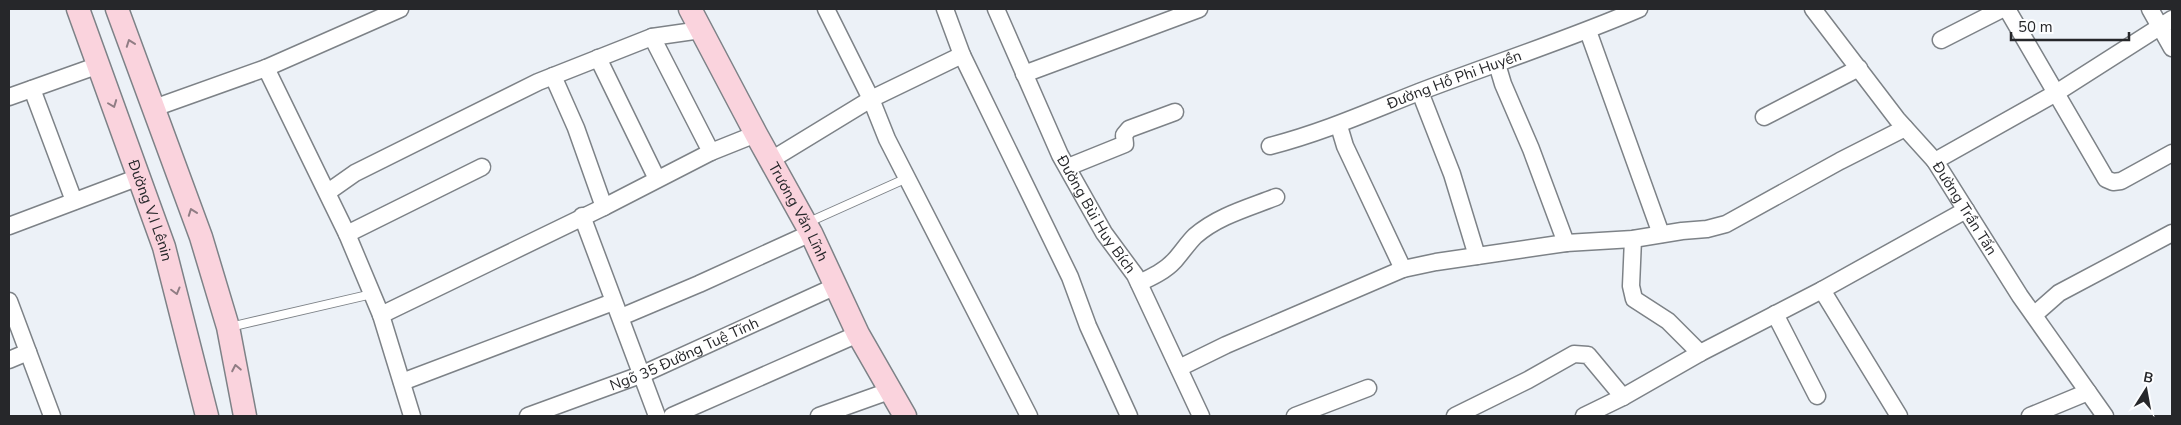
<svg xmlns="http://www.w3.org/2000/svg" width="2181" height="425" font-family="'Nunito Sans',sans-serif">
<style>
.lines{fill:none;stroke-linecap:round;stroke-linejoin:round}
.lane-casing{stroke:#7d8287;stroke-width:10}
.street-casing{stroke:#7d8287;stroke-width:19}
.secondary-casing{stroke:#7d8287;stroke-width:25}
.lane{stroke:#fff;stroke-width:8}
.street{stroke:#fff;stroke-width:16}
.secondary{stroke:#fad3dd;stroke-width:22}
.oneway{stroke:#907d84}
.labels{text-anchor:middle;stroke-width:4.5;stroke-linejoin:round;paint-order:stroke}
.street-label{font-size:15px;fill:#26272a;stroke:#fcfdff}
</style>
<rect width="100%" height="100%" fill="#ecf1f7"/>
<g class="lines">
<defs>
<path id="lane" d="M809 222 907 178
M230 327 372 294"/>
<g id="street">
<path d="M826 9 871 99 887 139 1029 416"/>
<path d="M945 9 962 55 1070 277 1088 326 1129 416"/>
<path id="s1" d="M996 9 1060 155 1104 233 1135 275 1201 416"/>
<path id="s2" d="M1813 9 1897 119 1935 161 2020 296 2105 416"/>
<path d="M2007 9 2106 179 2113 182 2121 181 2172 153"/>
<path d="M2150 9 2172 48"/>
<path d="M1588 31 1661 234"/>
<path d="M652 37 711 152"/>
<path d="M1941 40 2002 9"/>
<path d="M598 58 657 179"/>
<path d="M1497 64 1503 84 1531 149 1566 243"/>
<path d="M266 68 347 234 381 315 412 416"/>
<path d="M1024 74 1199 9"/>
<path d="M553 76 576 128 604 207"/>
<path d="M32 89 74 201"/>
<path d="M1420 92 1452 174 1477 256"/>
<path d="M9 97 99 65"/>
<path d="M154 108 266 68 400 9"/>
<path d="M1764 117 1859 68"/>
<path d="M1339 126 1345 146 1403 269"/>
<path id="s3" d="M1270 146C1324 132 1368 112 1419 92 1492 64 1567 40 1639 9"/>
<path d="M771 160 871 99 962 55"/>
<path d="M1935 161 2056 93 2172 19"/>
<path d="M1068 167 1125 144 1124 135 1129 129 1175 112"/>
<path d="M328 192 355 173 538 82 652 37 701 30"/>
<path d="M582 216 657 416"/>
<path d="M9 226 139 177"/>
<path d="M347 234 482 167"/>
<path d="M1633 239 1631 286 1634 299 1668 321 1700 353"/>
<path d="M1139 283C1152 277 1165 271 1175 260 1182 252 1188 243 1195 236 1218 216 1248 208 1276 197"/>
<path d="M1822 290 1899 416"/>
<path d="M9 301 52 416"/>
<path d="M1775 314 1817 396"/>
<path d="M381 315 604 207 711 152 756 134"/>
<path d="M2034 315 2059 293 2172 233"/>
<path d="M621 317 699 284 811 233"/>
<path d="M9 360 28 352"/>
<path d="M1179 368 1226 345 1403 269 1436 262 1566 243 1633 239 1682 231 1707 229 1726 224 1840 161 1905 128"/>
<path d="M402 382 613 302"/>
<path id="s4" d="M528 416 643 374 836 286"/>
<path d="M672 416 858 334"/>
<path d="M819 416 892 390"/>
<path d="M1295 416 1368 388"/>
<path d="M1455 416 1528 380 1574 354 1588 355 1623 397"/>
<path d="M1584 416 1623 397 1700 353 1822 290 1966 210"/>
<path d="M2030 416 2088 392"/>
</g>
<g id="secondary">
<path id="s5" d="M78 9 164 247 207 416"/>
<path d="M117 9 201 237 228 327 245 416"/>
<path id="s6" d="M690 9 756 134 811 233 858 334 905 416"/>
</g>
</defs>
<use href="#lane" class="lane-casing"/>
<use href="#street" class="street-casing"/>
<use href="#secondary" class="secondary-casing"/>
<use href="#lane" class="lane"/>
<use href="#street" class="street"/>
<use href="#secondary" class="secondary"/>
</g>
<defs><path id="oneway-chevron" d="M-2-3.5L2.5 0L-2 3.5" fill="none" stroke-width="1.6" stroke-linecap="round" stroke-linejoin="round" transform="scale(1.25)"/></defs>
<g class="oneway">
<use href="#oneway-chevron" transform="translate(130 43) rotate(-110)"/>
<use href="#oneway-chevron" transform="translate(113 104) rotate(69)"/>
<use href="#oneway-chevron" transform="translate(192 212) rotate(-110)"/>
<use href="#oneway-chevron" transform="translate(176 291) rotate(75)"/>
<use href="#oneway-chevron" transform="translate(236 368) rotate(-101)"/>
</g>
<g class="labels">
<g class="street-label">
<text dy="5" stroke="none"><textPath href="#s3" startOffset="196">Đường Hồ Phi Huyền</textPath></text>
<text dy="5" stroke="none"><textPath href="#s2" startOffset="251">Đường Trần Tấn</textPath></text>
<text dy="5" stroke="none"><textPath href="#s5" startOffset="214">Đường V.I Lênin</textPath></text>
<text dy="5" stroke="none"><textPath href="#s6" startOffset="230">Trương Văn Lĩnh</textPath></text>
<text dy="5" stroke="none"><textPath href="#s1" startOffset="229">Đường Bùi Huy Bích</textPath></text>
<text dy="5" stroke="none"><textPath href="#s4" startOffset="168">Ngõ 35 Đường Tuệ Tĩnh</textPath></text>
</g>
</g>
<rect width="2181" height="425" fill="none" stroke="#26272a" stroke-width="20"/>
<g transform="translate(2146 390) rotate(11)" stroke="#fcfdff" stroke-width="4" paint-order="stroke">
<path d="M0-4L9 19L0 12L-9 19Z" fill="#26272a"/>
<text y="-8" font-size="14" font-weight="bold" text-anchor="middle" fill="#26272a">B</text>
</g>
<path d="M2011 32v8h118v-8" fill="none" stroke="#26272a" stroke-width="2.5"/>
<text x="2018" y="32" font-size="15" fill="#26272a" stroke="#fcfdff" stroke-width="4" paint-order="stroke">50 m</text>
</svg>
